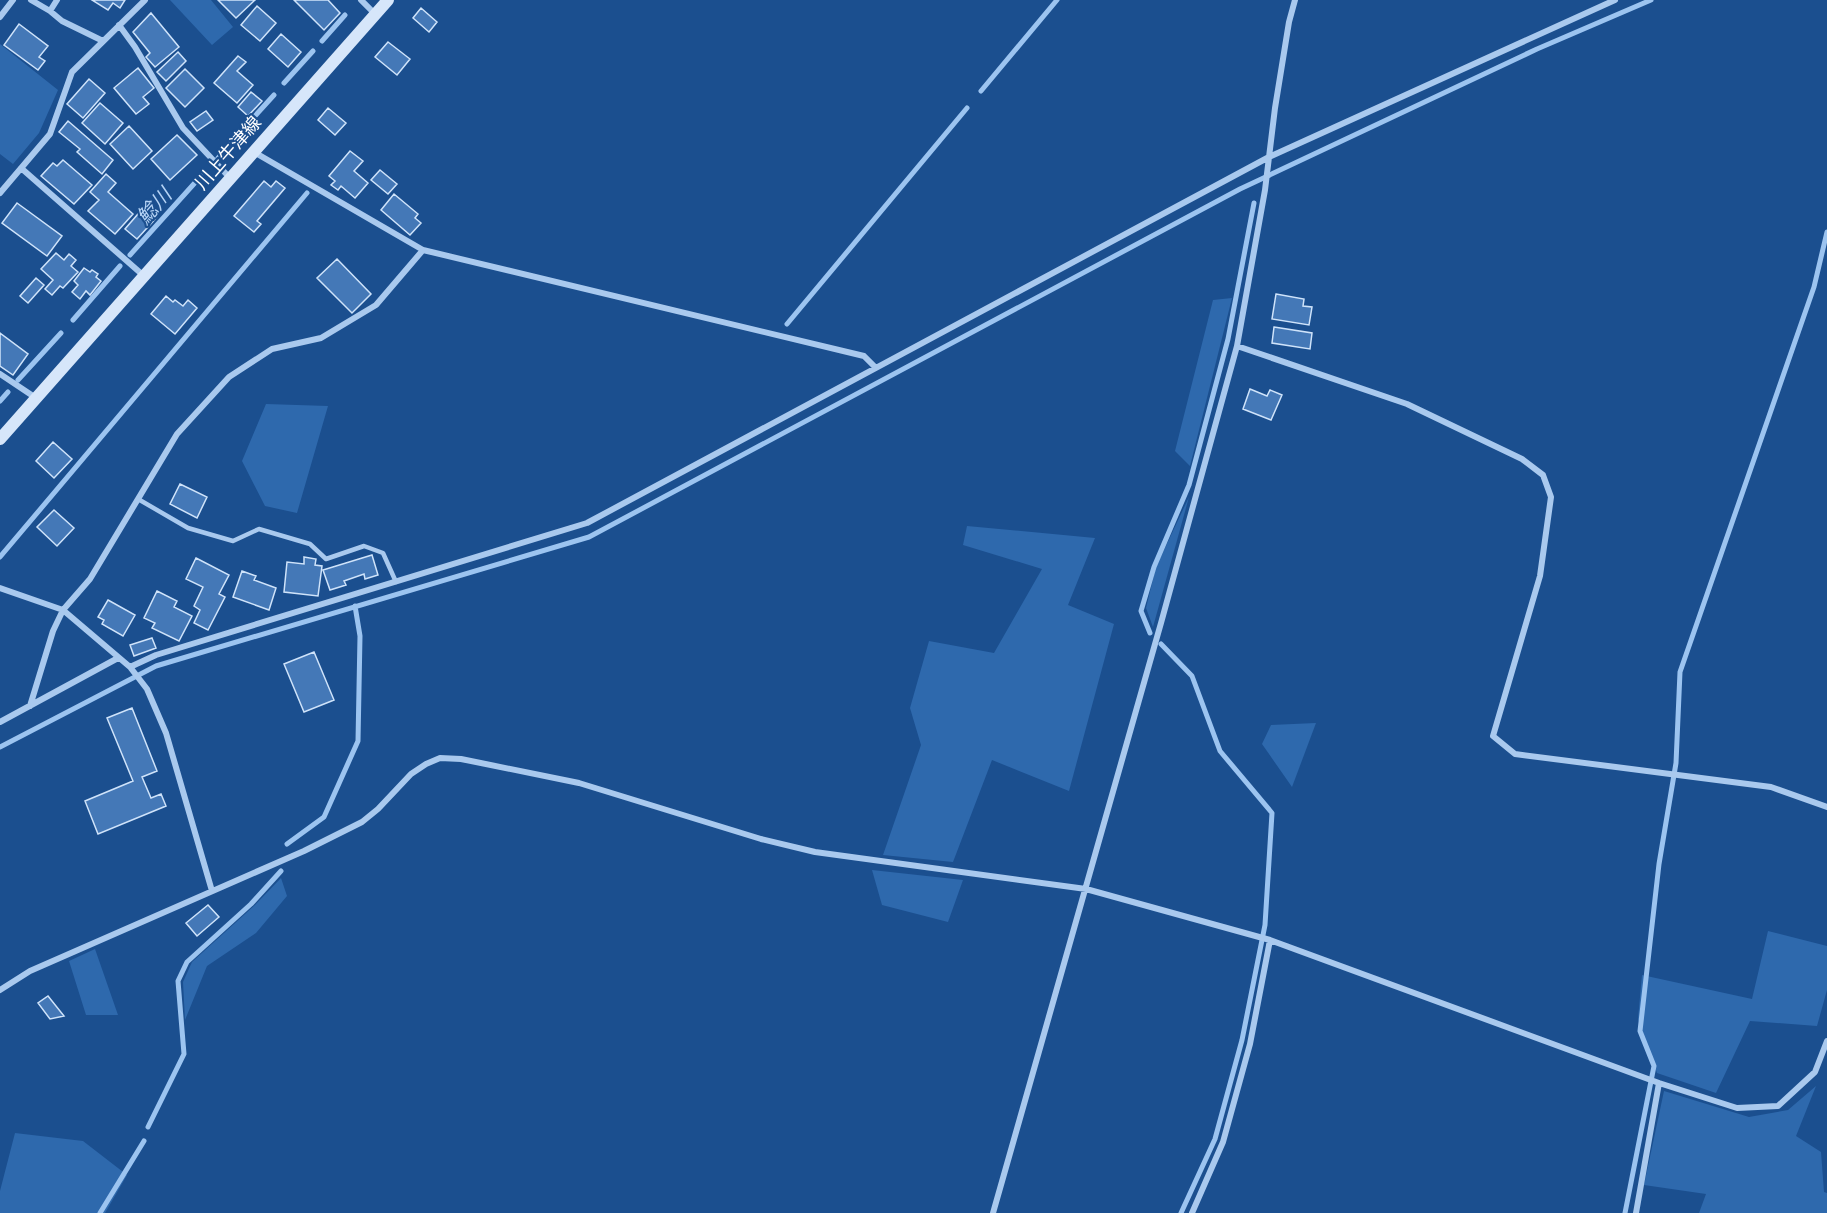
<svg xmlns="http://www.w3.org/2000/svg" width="1827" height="1213" font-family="Karla,'Noto Sans JP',sans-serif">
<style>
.green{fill:#2e69ad}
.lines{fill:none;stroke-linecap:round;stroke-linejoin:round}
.stream{stroke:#9cc4f0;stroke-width:5}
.building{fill:#4478b7;stroke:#cfe3fa;stroke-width:1.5}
.lane{stroke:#a9c9ee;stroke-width:4.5}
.street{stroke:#a9c9ee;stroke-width:6}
.secondary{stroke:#d6e6fa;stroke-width:12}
.labels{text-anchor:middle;stroke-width:4.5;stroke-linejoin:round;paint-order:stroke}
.street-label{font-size:18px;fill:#fff;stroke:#1b4f8f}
.water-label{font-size:20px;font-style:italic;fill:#b5d3f5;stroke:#1b4f8f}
</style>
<rect width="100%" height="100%" fill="#1b4f8f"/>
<path class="green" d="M170 0H211L233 27 212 45Z
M0 44 58 90 39 133 13 164 0 154Z
M1232 298 1190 466 1175 451 1213 300Z
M266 404 328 406 297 513 265 506 242 461Z
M1189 497 1153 627 1146 608 1156 567Z
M967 526 1095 538 1068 605 1114 624 1069 791 992 760 953 862 883 855 921 745 910 708 929 641 994 653 1042 569 963 545Z
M1316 723 1292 787 1262 744 1271 725Z
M872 870 963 880 948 922 882 905Z
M281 878 287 896 256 933 207 966 185 1020 183 982 192 962 255 905Z
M1768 931 1827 946V990L1817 1026 1750 1021 1716 1093 1657 1073 1638 1019 1642 975 1752 999Z
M95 949 118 1015H86L69 961Z
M1816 1086 1796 1136 1821 1152 1824 1192 1827 1193V1213H1699L1706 1194 1644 1185 1664 1091 1749 1117 1788 1110Z
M15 1133 83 1141 127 1175 105 1213H0V1191Z"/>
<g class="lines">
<path class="stream" d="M322 41 345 15
M284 83 313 51
M981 91 1057 0
M245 127 274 95
M218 158 239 133
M130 255 201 176
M73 320 120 266
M787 324 967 108
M18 380 61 333
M0 401 8 392
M0 557 307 193
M1150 633 1141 611 1154 567 1189 485 1228 339 1254 203
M1161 644 1192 676 1220 751 1272 813 1265 925 1242 1040 1215 1139 1181 1213
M0 747 156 666 589 537 1240 189 1537 49 1651 0
M287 844 324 817 358 741 360 636 355 606
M148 1127 184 1054 178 981 187 962 251 904 281 871
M100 1213 144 1141
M1625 1213 1654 1066 1640 1031 1659 864 1676 763 1680 672 1814 287 1827 232"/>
</g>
<path class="building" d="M92 0H125L120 8 113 3 108 10Z
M218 0H255L236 18Z
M294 0H328L340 13 324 30Z
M257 6 276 23 260 41 241 25Z
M421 8 437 22 429 32 413 18Z
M151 13 179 47 155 67 146 57 150 53 133 32Z
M19 24 48 46 39 57 45 61 38 70 4 45Z
M281 34 301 52 288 67 268 49Z
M388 42 410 59 397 75 375 57Z
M178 52 186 61 166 81 157 72Z
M238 56 246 62 237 71 253 85 237 103 214 83Z
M138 68 154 88 143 97 149 104 136 114 114 88Z
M185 69 204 88 185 107 166 88Z
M89 79 105 93 83 118 67 104Z
M251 92 262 101 248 116 238 107Z
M100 103 123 123 105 144 82 123Z
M328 108 346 123 335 135 318 120Z
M206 111 213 120 197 131 190 122Z
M68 121 113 160 102 174 77 152 80 149 59 132Z
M129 126 152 151 133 169 110 144Z
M177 135 197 155 170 180 151 159Z
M350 151 363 161 354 171 368 183 355 198 341 186 338 190 331 185 335 181 329 176Z
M63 160 92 185 74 204 41 176 53 163 57 166Z
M380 170 397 184 388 194 371 180Z
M106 174 116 183 108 192 133 214 115 234 88 211 99 200 90 192Z
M264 181 271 187 276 181 285 188 257 221 261 224 254 232 234 216Z
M394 194 418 214 415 218 421 223 410 235 381 210Z
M17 203 62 236 47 256 2 223Z
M144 207 157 217 137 239 125 229Z
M56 253 64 260 69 254 76 260 71 266 78 272 63 288 60 286 52 295 45 289 53 280 41 269Z
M337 259 371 294 352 313 317 278Z
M84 268 90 272 92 270 98 274 96 277 101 281 90 295 86 291 80 299 72 292 78 285 74 281Z
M36 278 44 285 28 303 20 296Z
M1276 294 1304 299 1303 306 1312 307 1309 325 1272 319Z
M166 296 173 302 175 300 183 306 188 300 197 308 175 334 151 314Z
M1274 327 1312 333 1310 349 1272 343Z
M0 333 28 354 13 375 0 366Z
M1250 389 1267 396 1270 390 1282 395 1271 420 1243 409Z
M53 442 72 459 54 478 36 461Z
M180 484 207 497 197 518 170 504Z
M54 510 74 528 57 546 37 527Z
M372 555 378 575 365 579 364 574 344 581 346 585 330 590 323 570Z
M304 557 316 559 315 565 322 566 318 596 284 592 287 562 304 564Z
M196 558 229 575 219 594 225 597 208 630 194 623 200 610 194 606 203 587 186 579Z
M242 571 256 576 254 580 276 588 269 610 233 597Z
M157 591 177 601 174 607 192 616 179 641 152 628 155 623 144 618Z
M108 600 135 615 123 636 102 624 104 620 98 617Z
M152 638 156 648 134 656 130 645Z
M314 652 334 700 304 712 284 664Z
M132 708 157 771 142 777 151 798 161 794 166 806 98 834 85 801 133 781 107 718Z
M208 905 219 917 197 936 186 923Z
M48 996 64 1016 50 1019 38 1003Z"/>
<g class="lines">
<path class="lane" d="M138 499 188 528 233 541 259 529 310 544 326 559 364 546 383 553 396 582"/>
<path class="street" d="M31 0 50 11 57 0
M361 0 375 14
M50 11 62 21 103 41
M0 17 13 0
M119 25 135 47 183 128 230 178
M254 152 423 250 864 356 875 367
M21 168 144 276
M0 193 50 134 72 72 145 0
M1237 346 1407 404 1522 459 1543 475 1551 497 1540 576 1493 736 1515 754 1771 787 1827 807
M0 374 36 398
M0 588 63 610 130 667 147 689 166 733 212 891
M130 667 156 655 587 523 1269 157 1615 0
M30 706 53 631 63 610 90 579 177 434 229 377 272 349 321 338 376 305 423 250
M0 722 118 658
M0 990 30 971 304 851 362 822 378 809 411 774 426 764 440 758 461 759 579 783 761 839 815 852 1086 889 1270 940 1659 1083 1737 1108 1778 1106 1815 1072 1827 1041
M993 1213 1161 623 1237 346 1265 190 1275 108 1289 22 1295 0
M1192 1213 1223 1142 1250 1044 1270 940
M1636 1213 1659 1083"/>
<path class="secondary" d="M0 439 388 0"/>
</g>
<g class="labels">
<g class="street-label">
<text transform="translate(228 153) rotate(-49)" y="6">川上牛津線</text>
</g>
<g class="water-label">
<text transform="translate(154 206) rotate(-48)" y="7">鯰川</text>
</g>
</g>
</svg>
